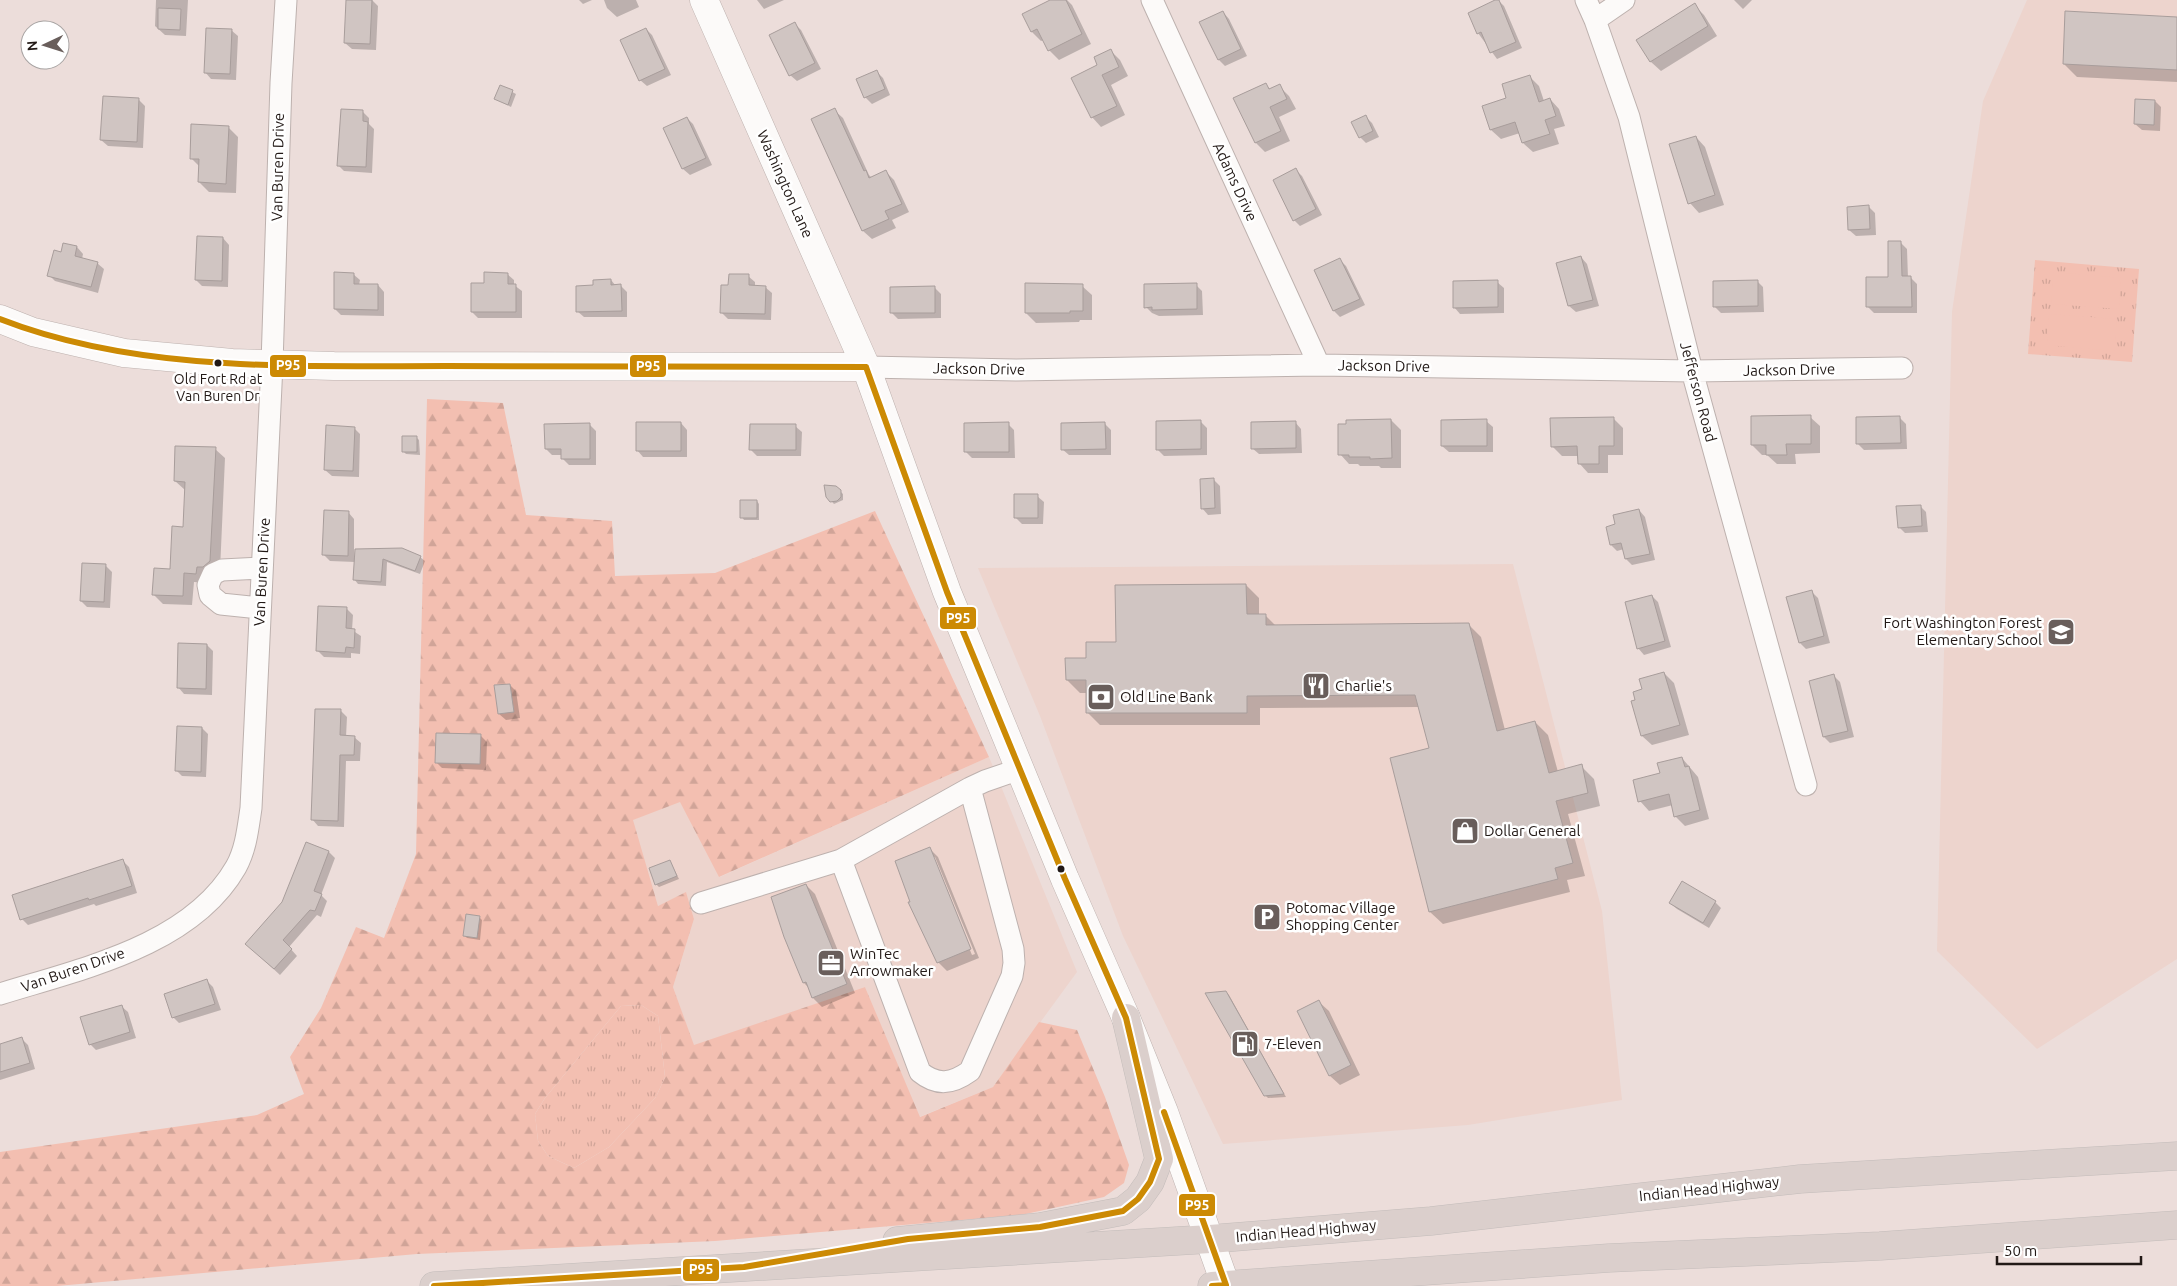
<svg xmlns="http://www.w3.org/2000/svg" width="2177" height="1286" font-family="Ubuntu,sans-serif">
<style>
.built{fill:#edd4cd}
.grass{fill:url(#grass-tufts)}
.forest{fill:url(#forest-firs);fill-rule:evenodd}
.garden{fill:#f3bfb1}
.shadow{fill:#0003;fill-rule:evenodd}
.building{fill:#d0c5c2;stroke:#a89d9b}
.lines{fill:none;stroke-linecap:round;stroke-linejoin:round}
.street-casing{stroke:#bdb1ae;stroke-width:23}
.secondary-casing{stroke:#bdb1ae;stroke-width:29}
.highway-casing{stroke:#c3bcba;stroke-width:29}
.street{stroke:#fcfaf9;stroke-width:21}
.secondary{stroke:#fcfaf9;stroke-width:28}
.highway{stroke:#dbcfcc;stroke-width:28}
.bus-1-casing{stroke:#fff;stroke-width:10}
.bus-1{stroke:#cc8a04;stroke-width:6}
.bus-dot{fill:#221916;stroke:#fff;stroke-width:2}
.labels{text-anchor:middle;stroke-width:5;stroke-linejoin:round;paint-order:stroke}
.bus-label{font-size:14px;fill:#221916;stroke:#fff}
.street-label{font-size:15px;fill:#221916;stroke:#fff}
.poi-label{font-size:15px;fill:#221916;stroke:#fff;text-anchor:start}
.line-badge{stroke:#fff;stroke-width:2}
.badge-label{font-size:14px;text-anchor:middle;font-weight:bold;fill:#fff}
</style>
<defs>
<pattern id="grass-tufts" width="24" height="20" patternUnits="userSpaceOnUse" patternTransform="scale(1.25)"><rect width="24" height="20" fill="#f3bfb1"/><path d="M3 7l-1-3M5 7V3M7 7l1-3M15 17l-1-3M17 17v-4M19 17l1-3" fill="none" stroke="#d0a498"/></pattern>
<pattern id="forest-firs" width="22" height="20" patternUnits="userSpaceOnUse" patternTransform="scale(1.25)"><rect width="22" height="20" fill="#f3bfb1"/><path d="M5 1l3.5 6h-7zM16 11l3.5 6h-7z" fill="#d0a498"/></pattern>
</defs>
<rect width="100%" height="100%" fill="#ecddda"/>
<path class="built" d="M2027 0H2177V959L2037 1049 1937 951 1952 312 1983 101Z
M1513 564 1602 911 1622 1100 1468 1125 1223 1144 1123 936 1040 716 978 568Z
M989 757 1077 972 993 1087 919 1117 865 987 694 1046 673 987 694 919 686 893 658 906 632 820 680 801 720 877Z"/>
<path class="grass" d="M2035 260 2139 269 2132 362 2028 354Z
M641 1005 658 1016 665 1077 656 1097 609 1147 574 1168 548 1156 538 1141 535 1114 545 1098 621 1006Z"/>
<path class="forest" d="M427 399 503 403 526 515 612 521 615 576 715 573 875 511 989 757 719 877 680 802 633 820 658 906 686 892 694 919 673 987 694 1045 865 987 920 1117 993 1087 1039 1022 1077 1030 1105 1097 1129 1165 1124 1183 1104 1197 1021 1215 715 1241 417 1254 57 1286H0V1152L257 1115 304 1094 290 1057 321 1008 356 927 384 938 416 854ZM641 1005 658 1016 665 1077 656 1097 609 1147 574 1168 548 1156 538 1141 535 1114 545 1098 621 1006Z"/>
<path class="garden" d="M2053 272 2121 278 2119 309 2051 304Z
M2049 314 2117 319 2115 351 2047 345Z"/>
<path class="shadow" d="M156 0H188L186 36 165 35 155 26Z
M347 0H372L378 6 376 50 352 49 345 43Z
M579 0H592L583 4Z
M604 0H636L639 7 617 17 607 8Z
M757 0H784L764 9Z
M1053 0H1067L1072 5 1091 44 1059 60 1049 50 1044 40 1041 41 1032 32 1024 14Z
M1498 0 1504 6 1522 48 1497 59 1478 33Z
M1734 0H1752L1743 9Z
M1694 5 1704 15 1717 36 1661 71 1651 62 1638 40Z
M1223 12 1229 19 1247 56 1225 66 1219 60Z
M2177 18V82L2077 77 2064 64Z
M795 24 801 30 821 69 797 81 790 75Z
M646 29 652 35 671 75 647 86 640 80Z
M231 30 238 36 236 80 211 79 205 72Z
M1111 51 1120 60 1128 76 1111 85 1125 115 1101 127 1092 117 1099 66Z
M876 71 883 78 890 95 872 104 866 98 857 80Z
M1529 76 1539 86 1544 101 1550 99 1559 109 1565 126 1554 129 1559 144 1533 152 1523 143 1520 133 1501 139 1491 130 1508 99Z
M1265 84 1271 90 1279 86 1289 96 1296 109 1279 117 1290 141 1265 152 1256 143 1235 98Z
M501 86 516 94 511 107 496 99Z
M139 100 145 106 143 148 108 146 101 140Z
M2155 101 2161 107 2160 131 2142 130 2135 124Z
M834 110 843 118 869 175 872 178 886 172 894 180 909 212 892 220 896 228 872 239 863 231 812 120Z
M363 112 369 118V124L374 129 372 173 344 171 338 165Z
M1366 117 1372 123 1379 137 1366 143 1360 137Z
M687 118 693 124 712 165 690 175 683 169 664 129Z
M228 127 238 137 236 193 209 192 199 182 200 167 191 158Z
M1696 137 1705 147 1724 205 1699 213 1690 203Z
M1296 170 1302 176 1322 215 1300 226 1294 220Z
M1869 207 1875 213 1876 235 1856 236 1849 230Z
M223 238 229 245 228 287 202 286 196 280Z
M1900 242 1907 249 1908 278H1911L1917 284V313H1874L1868 307 1889 278Z
M77 247 83 254 82 259 97 263 104 269 98 293 55 281 49 275 61 253Z
M1581 257 1587 264 1599 306 1576 312 1569 306Z
M1340 260 1346 266 1365 305 1340 317 1334 311 1315 271Z
M353 274 360 280 359 285H378L384 292V316L341 315 335 309Z
M507 274 514 280V285L522 291V318H478L472 312 485 284Z
M748 276 755 282V287H765L772 293 771 320 728 319 722 313 730 286Z
M611 280 616 286H621L627 292V317H584L577 311 595 287Z
M1757 281 1763 287 1764 312 1721 313 1714 306Z
M1497 282 1504 288V313L1460 314 1454 307Z
M1196 285 1202 291 1203 315 1159 316 1152 313 1146 307Z
M1082 286 1092 295V320H1080L1079 322 1036 323 1026 313Z
M935 288 941 294V318L898 319 891 312Z
M1810 417 1820 426V453L1795 454 1796 464H1777L1767 455H1762L1752 445Z
M1613 418 1623 428V455H1608V473H1588L1579 463V456H1562L1552 446Z
M1900 418 1906 424 1907 449 1864 450 1858 444Z
M1391 420 1401 430V468H1381L1379 466H1360L1358 464H1349L1340 454Z
M1200 421 1207 428V455L1164 456 1158 450Z
M1486 421 1493 427V452H1449L1442 446Z
M1295 422 1301 429 1302 453 1259 454 1252 448Z
M681 423 687 430V457H643L637 450Z
M1008 424 1014 430 1015 458H972L966 452Z
M1105 424 1111 430V455H1069L1062 449Z
M590 425 596 431V465H569L563 459V455H552L546 449Z
M795 426 802 432 801 456H757L751 450Z
M354 428 360 434 359 477 332 476 325 470Z
M417 438 419 440 420 455 406 454 403 451Z
M215 449 225 458 220 571 206 583 194 582 192 605 163 604 153 594 171 570 185 528V490L175 481Z
M1214 480 1220 486 1221 514 1208 515 1202 508Z
M836 487 843 494V500L834 504 827 496Z
M1037 496 1044 502 1043 524H1022L1015 517Z
M757 501 759 504V520H744L742 517Z
M1920 506 1926 512 1928 532 1905 533 1899 527Z
M1639 510 1645 517 1655 560 1632 565 1626 559 1624 549 1617 551 1611 545 1617 525Z
M348 512 354 519V558L420 557 425 561 420 574 387 562 386 586 358 584 354 579 355 562 330 561 324 555Z
M105 565 112 572 110 608 87 607 81 601Z
M1246 585 1259 598V615H1265L1276 626 1468 624 1481 637 1505 730 1535 722 1548 735 1558 772 1581 766 1594 779 1600 806 1568 814 1585 876 1567 880 1570 892 1443 924 1430 912 1431 749 1420 707 1260 708V725H1100L1087 712V693H1080L1067 680 1087 659 1117 643Z
M1811 591 1818 598 1830 643 1806 649 1800 643Z
M1652 596 1658 602 1671 647 1644 655 1638 648Z
M347 609 353 615 352 630 361 636 360 654 351 653V658L324 657 318 651Z
M207 645 213 651 212 695 184 694 178 687Z
M1664 673 1674 683 1689 735 1652 745 1642 736 1637 700Z
M1834 676 1840 682 1854 737 1830 743 1824 737Z
M510 685 516 691 520 718 506 720 499 714Z
M340 710 347 717 346 737H354L361 743 360 761H346L344 827 318 826 312 819Z
M202 728 208 734 206 777 182 776 176 770Z
M481 736 487 742 486 770 442 768 436 762Z
M1682 758 1698 777 1709 819 1685 826 1675 816 1673 805 1649 811 1640 801 1661 774Z
M306 843 329 852 335 858 321 895 327 901 321 917 317 915 289 947 297 956 280 975 253 950 283 903Z
M929 848 938 857 979 958 947 971 938 962 911 902ZM932 857H935L975 954 972 955Z
M123 861 129 867 137 893 96 906 94 904 28 925 22 919Z
M670 861 679 879 659 887 656 884Z
M806 885 815 894 855 993 822 1007 813 998 809 988 804 983 785 937Z
M1715 902 1721 908 1709 928 1677 909 1670 903Z
M479 917 482 920 480 940 467 938 464 935Z
M207 981 213 987 221 1010 179 1023 173 1017Z
M1226 992 1229 995 1286 1097 1268 1098 1265 1095Z
M1319 1002 1329 1011 1360 1075 1340 1085 1330 1076 1299 1012Z
M121 1006 128 1012 136 1038 96 1050 90 1044Z
M22 1039 28 1045 35 1069 0 1080V1045Z"/>
<path class="building" d="M346 0H372L370 44 344 43Z
M1050 0H1066L1082 34 1048 51 1037 29 1031 32 1022 14Z
M1495 0H1499L1516 42 1490 53 1481 32 1477 34 1468 13Z
M1695 3 1708 26 1650 62 1636 40Z
M158 8 181 9 180 30 158 29Z
M1223 11 1241 49 1218 60 1199 22Z
M2065 11 2177 17V70L2063 64Z
M795 22 815 63 789 76 769 35Z
M206 28 232 29 230 74 204 73Z
M646 28 665 69 639 81 620 40Z
M1111 49 1119 67 1102 75 1117 106 1091 118 1071 78 1097 65 1094 57Z
M877 70 885 89 864 98 856 79Z
M1530 75 1539 102 1550 98 1556 116 1545 120 1550 134 1522 143 1515 122 1490 130 1482 106 1506 98 1502 84Z
M1266 83 1269 89 1280 84 1287 99 1270 107 1281 131 1255 143 1233 98Z
M500 85 513 90 508 105 494 99Z
M103 96 139 98 137 142 100 140Z
M2135 99 2155 100 2154 125 2134 124Z
M835 108 864 171 866 170 869 178 886 170 902 204 885 211 889 219 862 231 811 119Z
M341 109 363 110V121L368 122 366 167 337 166Z
M1366 115 1373 131 1359 138 1351 122Z
M687 117 706 158 682 169 663 128Z
M191 124 229 126 226 184 198 182 199 159H190Z
M1696 136 1715 195 1688 204 1669 144Z
M1296 168 1316 209 1293 221 1273 180Z
M1869 205 1870 229 1848 230 1847 207Z
M197 236 223 237 222 281 195 280Z
M1888 241H1901L1902 276H1911L1912 307H1866V277H1888Z
M63 243 77 246 75 256 98 262 91 287 47 276 54 250 61 252Z
M1581 256 1593 300 1568 306 1556 263Z
M1340 258 1360 299 1333 311 1314 270Z
M334 272 354 273V284H378V310L334 309Z
M484 272 508 273V284H516V312H471V283H484Z
M729 274H749V285L766 286 765 314 720 313 721 285H728Z
M611 279V285L621 284 622 311 576 312V286L593 285V280Z
M1498 280V307L1453 308V281Z
M1758 280V306L1713 307V281Z
M1025 283 1083 284V311H1070V313H1025Z
M1197 283V309L1152 310V307L1144 308V284Z
M935 286V313H890V287Z
M1811 415V444H1786L1787 455H1766V445H1751V416Z
M1900 416 1901 443 1856 444V417Z
M1614 417V446H1599V464H1578L1577 446 1551 447 1550 418Z
M1391 419 1392 458 1370 459V457H1349V455H1338V424H1346V420Z
M1487 419V446H1441V420Z
M1201 420V449L1156 450V421Z
M1296 421V448L1251 449V422Z
M636 422H681V451H636Z
M1009 422V452H964V423Z
M1105 422 1106 449 1061 450V423Z
M590 423V459H561V449H545L544 424Z
M750 424H796V450H749Z
M326 425 355 427 353 471 324 470Z
M402 436H417V452H402Z
M175 446 216 447 210 561 203 567H197L196 574 184 573 183 596 152 595 154 568 170 569 172 526 183 527 185 482 174 481Z
M1214 478 1215 508 1201 509 1200 479Z
M824 485 836 486 841 490V497L837 501 830 502 826 497Z
M1014 494H1038V518H1014Z
M740 500H757V518H740Z
M1921 505 1922 526 1898 528 1896 506Z
M1639 509 1650 554 1625 559 1621 543 1610 545 1606 527 1615 524 1613 515Z
M324 510 349 511 348 556 322 555Z
M402 548 421 556 415 571 383 559 381 582 353 580 355 549Z
M82 563 106 564 104 602 80 601Z
M1246 584 1247 614H1266V625L1469 623 1497 731 1535 721 1549 773 1582 764 1588 793 1556 801 1573 863 1555 868 1558 879 1429 912 1390 758 1429 748 1415 695 1247 696V713H1086V680H1066L1065 658H1086V642H1116L1115 585Z
M1812 590 1824 636 1799 643 1786 597Z
M1652 595 1665 641 1637 649 1625 602Z
M318 606 347 607 346 628 355 629 354 648 346 647 345 653 316 651Z
M178 643 207 644 206 689 177 688Z
M1664 672 1680 725 1641 736 1631 701 1635 700 1633 692 1642 689 1639 679Z
M1834 674 1848 731 1823 737 1809 681Z
M510 684 514 712 498 714 494 685Z
M315 709H341L340 735 355 736 354 755H340L338 821 311 820Z
M177 726 202 727 201 772 175 771Z
M436 733 481 734 480 764 435 763Z
M1682 757 1685 767 1689 766 1700 810 1674 817 1669 794 1638 802 1633 780 1660 773 1657 763Z
M306 842 329 851 314 891 322 894 315 911 310 910 283 940 292 949 274 969 245 944 282 902Z
M930 847 971 949 937 963 908 902H910L895 861Z
M123 859 132 886 89 900 88 898 20 920 12 895Z
M670 860 677 876 655 885 649 868Z
M1682 881 1716 901 1703 923 1669 903Z
M806 884 847 984 812 998 806 982 803 983 784 937 771 897Z
M466 914 480 916 477 938 463 936Z
M207 979 215 1004 172 1018 164 994Z
M1226 991 1261 1053 1284 1094 1264 1096 1205 993Z
M1319 1000 1351 1065 1329 1076 1297 1011Z
M122 1005 130 1032 89 1045 80 1017Z
M22 1037 30 1063 0 1072V1044Z"/>
<g class="lines">
<defs>
<path id="street" d="M1152 0 1319 365
M1586 0 1595 20 1629 117 1692 371 1806 785
M1595 20 1624 0
M866 367 1016 370 1319 365 1692 371 1902 368
M260 608 221 604 210 595 208 585 213 574 222 570 262 568
M841 860 920 1072C937 1086 952 1084 970 1071L1012 976 1014 963 1013 949 970 788
M701 903 841 860 970 788 985 781 1020 769
M0 994C80 969 191 946 236 867 246 849 248 828 251 808L272 364 281 83 286 0"/>
<path id="secondary" d="M704 0 866 367 947 592 1065 879 1126 1018 1164 1112 1226 1286
M0 319 33 332 124 353 232 363 334 366 866 367"/>
<path id="highway" d="M897 1241 1040 1227 1123 1211 1138 1199 1150 1182 1159 1159 1126 1018
M434 1286 1210 1239 1431 1221 1800 1179 2177 1156
M1212 1286 1609 1258 1880 1246 2177 1225"/>
</defs>
<use href="#street" class="street-casing"/>
<use href="#secondary" class="secondary-casing"/>
<use href="#highway" class="highway-casing"/>
<use href="#street" class="street"/>
<use href="#secondary" class="secondary"/>
<use href="#highway" class="highway"/>
<defs>
<path id="bus-1" d="M0 319C138 373 299 366 446 366 586 366 726 367 866 367
M1164 1112 1226 1285 1212 1286
M434 1286 744 1267 908 1239 1040 1227 1123 1211 1138 1199 1150 1182 1159 1159 1126 1018 1065 879 947 592 866 367"/>
</defs>
<use href="#bus-1" class="bus-1-casing"/>
<use href="#bus-1" class="bus-1"/>
</g>
<defs>
<symbol id="school-square" viewBox="-11 -11 22 22"><rect x="-9" y="-9" width="18" height="18" rx="4" fill="#695e5b" stroke="#fff"/><path d="M0-5L7-2L0 1L-7-2ZM-4 1L0 2.5L4 1V4Q0 6-4 4Z" fill="#fff"/></symbol>
<symbol id="restaurant-square" viewBox="-11 -11 22 22"><rect x="-9" y="-9" width="18" height="18" rx="4" fill="#695e5b" stroke="#fff"/><path d="M-5-6h1v4h1v-4h1v4h1v-4h1v5L-1.5 .5V6h-2V.5L-5-1ZM5-6V6H3V1.5H1.5Q1.5-4 5-6Z" fill="#fff"/></symbol>
<symbol id="bank-square" viewBox="-11 -11 22 22"><rect x="-9" y="-9" width="18" height="18" rx="4" fill="#695e5b" stroke="#fff"/><path d="M-6-4H6V4H-6ZM0-2.3a2.3 2.3 0 1 0 0 4.6a2.3 2.3 0 1 0 0-4.6Z" fill="#fff"/></symbol>
<symbol id="shop-square" viewBox="-11 -11 22 22"><rect x="-9" y="-9" width="18" height="18" rx="4" fill="#695e5b" stroke="#fff"/><path d="M-5-2.5h2.3a2.7 3.5 0 0 1 5.4 0H5L5.5 6h-11ZM-1.5-2.5h3a1.5 2.3 0 0 0-3 0Z" fill="#fff"/></symbol>
<symbol id="parking-square" viewBox="-11 -11 22 22"><rect x="-9" y="-9" width="18" height="18" rx="4" fill="#695e5b" stroke="#fff"/><path d="M-3.5-5.5H1a3.5 3.5 0 0 1 0 7H-1V5.5H-3.5ZM-1-3.4V-.6H.8a1.4 1.4 0 0 0 0-2.8Z" fill="#fff"/></symbol>
<symbol id="office-square" viewBox="-11 -11 22 22"><rect x="-9" y="-9" width="18" height="18" rx="4" fill="#695e5b" stroke="#fff"/><path d="M-6-3h4V-5.5h4V-3h4V5H-6ZM-1-4.5V-3h2v-1.5ZM-6 0V1H6V0Z" fill="#fff"/></symbol>
<symbol id="fuel-square" viewBox="-11 -11 22 22"><rect x="-9" y="-9" width="18" height="18" rx="4" fill="#695e5b" stroke="#fff"/><path d="M-5.5-6h7V0h2V4h1.3V-2.5L3-4.5l.8-.8L6-3V5H2.5V1h-1V6h-7ZM-4.2-4.7v3.2H.2V-4.7Z" fill="#fff"/></symbol>
</defs>
<g fill-rule="evenodd">
<use href="#school-square" x="2045" y="616" width="32" height="32"/>
<use href="#restaurant-square" x="1300" y="670" width="32" height="32"/>
<use href="#bank-square" x="1085" y="681" width="32" height="32"/>
<use href="#shop-square" x="1449" y="815" width="32" height="32"/>
<use href="#parking-square" x="1251" y="901" width="32" height="32"/>
<use href="#office-square" x="815" y="947" width="32" height="32"/>
<use href="#fuel-square" x="1229" y="1028" width="32" height="32"/>
</g>
<g class="bus-dot">
<circle cx="218" cy="363" r="4.5"/>
<circle cx="1061" cy="869" r="4.5"/>
</g>
<g class="labels">
<g class="bus-label">
<text x="218" y="384">Old Fort Rd at<tspan x="218" dy="17">Van Buren Dr</tspan></text>
</g>
<g class="street-label">
<text transform="translate(278 167) rotate(-89)" y="5">Van Buren Drive</text>
<text transform="translate(1235 182) rotate(65)" y="5">Adams Drive</text>
<text transform="translate(785 184) rotate(66)" y="5">Washington Lane</text>
<text transform="translate(1384 366) rotate(1)" y="5">Jackson Drive</text>
<text transform="translate(979 369) rotate(1)" y="5">Jackson Drive</text>
<text transform="translate(1789 370) rotate(-1)" y="5">Jackson Drive</text>
<text transform="translate(1698 392) rotate(75)" y="5">Jefferson Road</text>
<text transform="translate(262 572) rotate(-87)" y="5">Van Buren Drive</text>
<text transform="translate(73 970) rotate(-19)" y="5">Van Buren Drive</text>
<text transform="translate(1709 1189) rotate(-6)" y="5">Indian Head Highway</text>
<text transform="translate(1306 1231) rotate(-5)" y="5">Indian Head Highway</text>
</g>
<g class="poi-label">
<text x="2042" y="628" text-anchor="end">Fort Washington Forest<tspan x="2042" dy="17">Elementary School</tspan></text>
<text x="1335" y="691">Charlie's</text>
<text x="1120" y="702">Old Line Bank</text>
<text x="1484" y="836">Dollar General</text>
<text x="1286" y="913">Potomac Village<tspan x="1286" dy="17">Shopping Center</tspan></text>
<text x="850" y="959">WinTec<tspan x="850" dy="17">Arrowmaker</tspan></text>
<text x="1264" y="1049">7-Eleven</text>
</g>
</g>
<g class="line-badge">
<rect x="269" y="354" width="38" height="24" rx="5" fill="#cc8a04"/>
<rect x="629" y="354" width="38" height="24" rx="5" fill="#cc8a04"/>
<rect x="939" y="606" width="38" height="24" rx="5" fill="#cc8a04"/>
<rect x="1178" y="1193" width="38" height="24" rx="5" fill="#cc8a04"/>
<rect x="682" y="1258" width="38" height="24" rx="5" fill="#cc8a04"/>
</g>
<g class="badge-label">
<text x="288" y="370">P95</text>
<text x="648" y="371">P95</text>
<text x="958" y="623">P95</text>
<text x="1197" y="1210">P95</text>
<text x="701" y="1274">P95</text>
</g>
<g transform="translate(45 45) rotate(266)"><circle r="24" fill="#ffffff" stroke="#a7a3a2"/>
<path d="M0-4L9 19L0 12L-9 19Z" fill="#695e5b"/>
<text y="-8" font-size="14" font-weight="bold" text-anchor="middle" fill="#221916">N</text>
</g>
<path d="M1997 1256v8h144v-8" fill="none" stroke="#221916" stroke-width="2.5"/>
<text x="2004" y="1256" font-size="15" fill="#221916" stroke="#ffffff" stroke-width="4" paint-order="stroke">50 m</text>
</svg>
